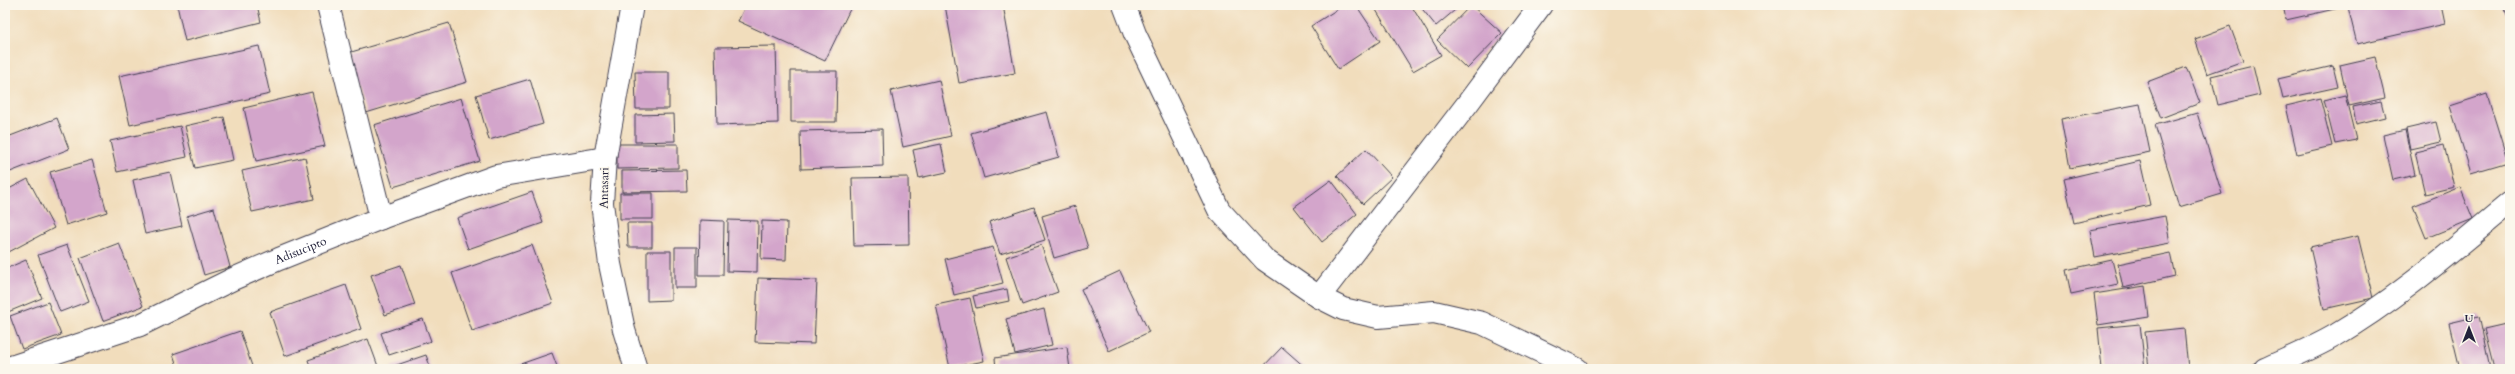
<svg xmlns="http://www.w3.org/2000/svg" width="2515" height="374" font-family="Cardo,serif">
<style>
.building{fill:#d3a5cb}
.lines{fill:none;stroke-linecap:round;stroke-linejoin:round}
.minor-casing{stroke:#413e4e;stroke-width:24}
.minor{stroke:#fff;stroke-width:22}
.labels{text-anchor:middle;stroke-width:3;stroke-linejoin:round;paint-order:stroke}
.street-label{font-size:12px;fill:#22223b;stroke:#fbf7ec}
</style>
<rect width="100%" height="100%" fill="#fbf7ec"/>
<filter id="ink" filterUnits="userSpaceOnUse"><feTurbulence type="fractalNoise" baseFrequency=".025" numOctaves="2"/><feDisplacementMap in="SourceGraphic" scale="8" xChannelSelector="R" yChannelSelector="G"/><feConvolveMatrix kernelMatrix="1 2 1 2 8 2 1 2 1" color-interpolation-filters="sRGB"/></filter>
<filter id="wash" filterUnits="userSpaceOnUse"><feTurbulence type="fractalNoise" baseFrequency=".012" numOctaves="4" result="noise"/><feDisplacementMap in="SourceGraphic" scale="16" xChannelSelector="R" yChannelSelector="G"/><feGaussianBlur stdDeviation="0.9" result="paint"/><feColorMatrix in="noise" values="0 0 0 0 0 0 0 0 0 0 0 0 0 0 0 0 0 1.4 0 .05"/><feComposite in="paint" operator="in"/></filter>
<g filter="url(#wash)">
<rect width="100%" height="100%" fill="#f1ddbc"/>
<g id="blocks">
<path class="building" d="M177 5H257L261 22 185 41Z
M746 5H852L825 61 738 21Z
M945 5H1003L1015 73 959 83Z
M1344 5H1356L1380 41 1338 69 1311 26Z
M1373 5H1411L1441 55 1413 71Z
M1419 5H1461L1436 26Z
M1471 5 1502 33 1467 69 1437 40Z
M2283 5H2348V6L2286 20Z
M2357 5H2441L2445 24 2357 44 2348 7Z
M2502 5H2510V22Z
M449 23 467 82 366 113 348 53Z
M2230 26 2243 61 2207 74 2195 39Z
M259 46 270 94 130 125 119 76Z
M776 46 778 123 717 125 715 47Z
M2375 57 2385 98 2349 106 2340 65Z
M2253 66 2260 95 2218 105 2211 76Z
M2333 66 2338 87 2283 99 2278 79Z
M2186 67 2200 103 2161 118 2147 82Z
M791 71H837L836 122H791Z
M635 72H669V109H636Z
M530 79 543 124 489 140 476 95Z
M939 80 951 136 903 147 891 91Z
M312 92 325 146 256 161 244 108Z
M2487 94 2508 162 2471 173 2450 106Z
M2345 95 2356 140 2335 144 2324 100Z
M461 98 480 161 393 187 374 125Z
M2320 98 2332 146 2297 154 2286 106Z
M2381 101 2385 117 2356 124 2353 107Z
M2140 104 2150 152 2070 168 2061 119Z
M1047 112 1059 157 984 178 971 133Z
M2197 113 2222 194 2179 207 2155 125Z
M674 114 675 141 635 142V115Z
M224 117 233 160 195 168 185 126Z
M57 118 69 149 5 174V138Z
M2436 122 2441 142 2410 149 2406 129Z
M180 126 187 157 117 172 110 141Z
M882 129 883 166 801 169 800 131Z
M2405 130 2415 175 2393 180 2383 135Z
M617 144H678V168L617 169Z
M941 144 947 172 919 178 913 150Z
M2444 145 2454 187 2425 194 2415 152Z
M1366 149 1392 177 1363 204 1337 176Z
M305 157 314 199 252 212 242 171Z
M92 160 107 212 66 225 50 172Z
M2140 161 2150 205 2074 223 2064 179Z
M686 170 687 191 622 192V171Z
M170 172 182 226 145 234 133 180Z
M908 177 909 245 854 246 852 178Z
M28 179 54 228 5 254V191Z
M1331 180 1357 214 1322 242 1294 207Z
M2460 187 2473 219 2426 238 2413 206Z
M532 192 543 223 468 249 457 218Z
M620 193H653V219H620Z
M1075 206 1088 248 1054 258 1042 216Z
M1034 207 1045 240 1000 254 989 222Z
M214 208 230 267 204 275 187 216Z
M2165 216 2170 243 2095 257 2090 230Z
M700 220 724 221 723 275H699Z
M728 220 758 221 757 272 727 271Z
M762 221 787 222 786 260 761 259Z
M627 223H652V247H628Z
M2358 236 2373 298 2324 309 2310 247Z
M119 243 143 306 103 321 80 258Z
M67 245 89 301 60 312 38 255Z
M532 245 553 303 472 331 452 273Z
M1041 245 1058 292 1022 305 1006 257Z
M675 247H697V288H675Z
M993 247 1003 283 954 295 945 259Z
M647 251H671V300L647 301Z
M2170 253 2175 276 2123 288 2118 264Z
M26 260 42 298 8 312 5 304V269Z
M2112 260 2118 284 2071 294 2066 270Z
M401 265 415 305 385 315 371 275Z
M1120 271 1149 332 1109 351 1081 289Z
M758 278 817 280 814 344 755 342Z
M346 285 361 329 285 356 270 312Z
M2145 286 2149 317 2098 325 2094 294Z
M1007 289 1009 301 976 308 973 296Z
M970 298 984 361 950 368 936 305Z
M48 302 61 335 22 349 10 316Z
M1044 309 1052 345 1015 354 1006 319Z
M2479 316 2490 369H2460L2449 323Z
M423 319 431 341 389 355 381 333Z
M2510 323V369H2494L2484 329Z
M2140 324 2145 369H2102L2098 328Z
M2184 328 2188 369H2149L2145 332Z
M240 331 253 369H178L173 354Z
M368 339 379 369H311L308 360Z
M1067 347 1070 369H996L995 358Z
M1282 347 1307 369H1261Z
M552 353 558 369H506Z
M426 355 431 369H392L391 367Z"/>
</g>
</g>
<g filter="url(#ink)">
<use href="#blocks" fill-opacity="0" stroke="#413e4e" stroke-width="1"/>
<g class="lines">
<defs>
<g id="minor">
<path d="M328 5 381 218"/>
<path d="M632 5 605 158 602 203 610 264 624 330 636 369"/>
<path d="M1124 5 1135 34 1219 210 1265 260 1319 297 1343 309 1378 317 1434 312 1482 323 1577 369"/>
<path d="M1319 297 1468 103 1541 5"/>
<path id="s1" d="M5 369 140 325 233 279 279 259 381 218 496 176 605 158"/>
<path d="M2265 369C2289 358 2314 348 2336 335 2399 298 2454 249 2510 203"/>
</g>
</defs>
<use href="#minor" class="minor-casing"/>
<use href="#minor" class="minor"/>
</g>
</g>
<g class="labels">
<g class="street-label">
<text transform="translate(604 188) rotate(-89)" y="4">Antasari</text>
<text dy="4" stroke="none"><textPath href="#s1" startOffset="319">Adisucipto</textPath></text>
</g>
</g>
<rect width="2515" height="374" fill="none" stroke="#fbf7ec" stroke-width="20"/>
<g transform="translate(2469 328)" stroke="#fbf7ec" stroke-width="3" paint-order="stroke">
<path d="M0-3L7 15L0 10L-7 15Z" fill="#22223b"/>
<text y="-6" font-size="11" font-weight="bold" text-anchor="middle" fill="#22223b">U</text>
</g>
</svg>
